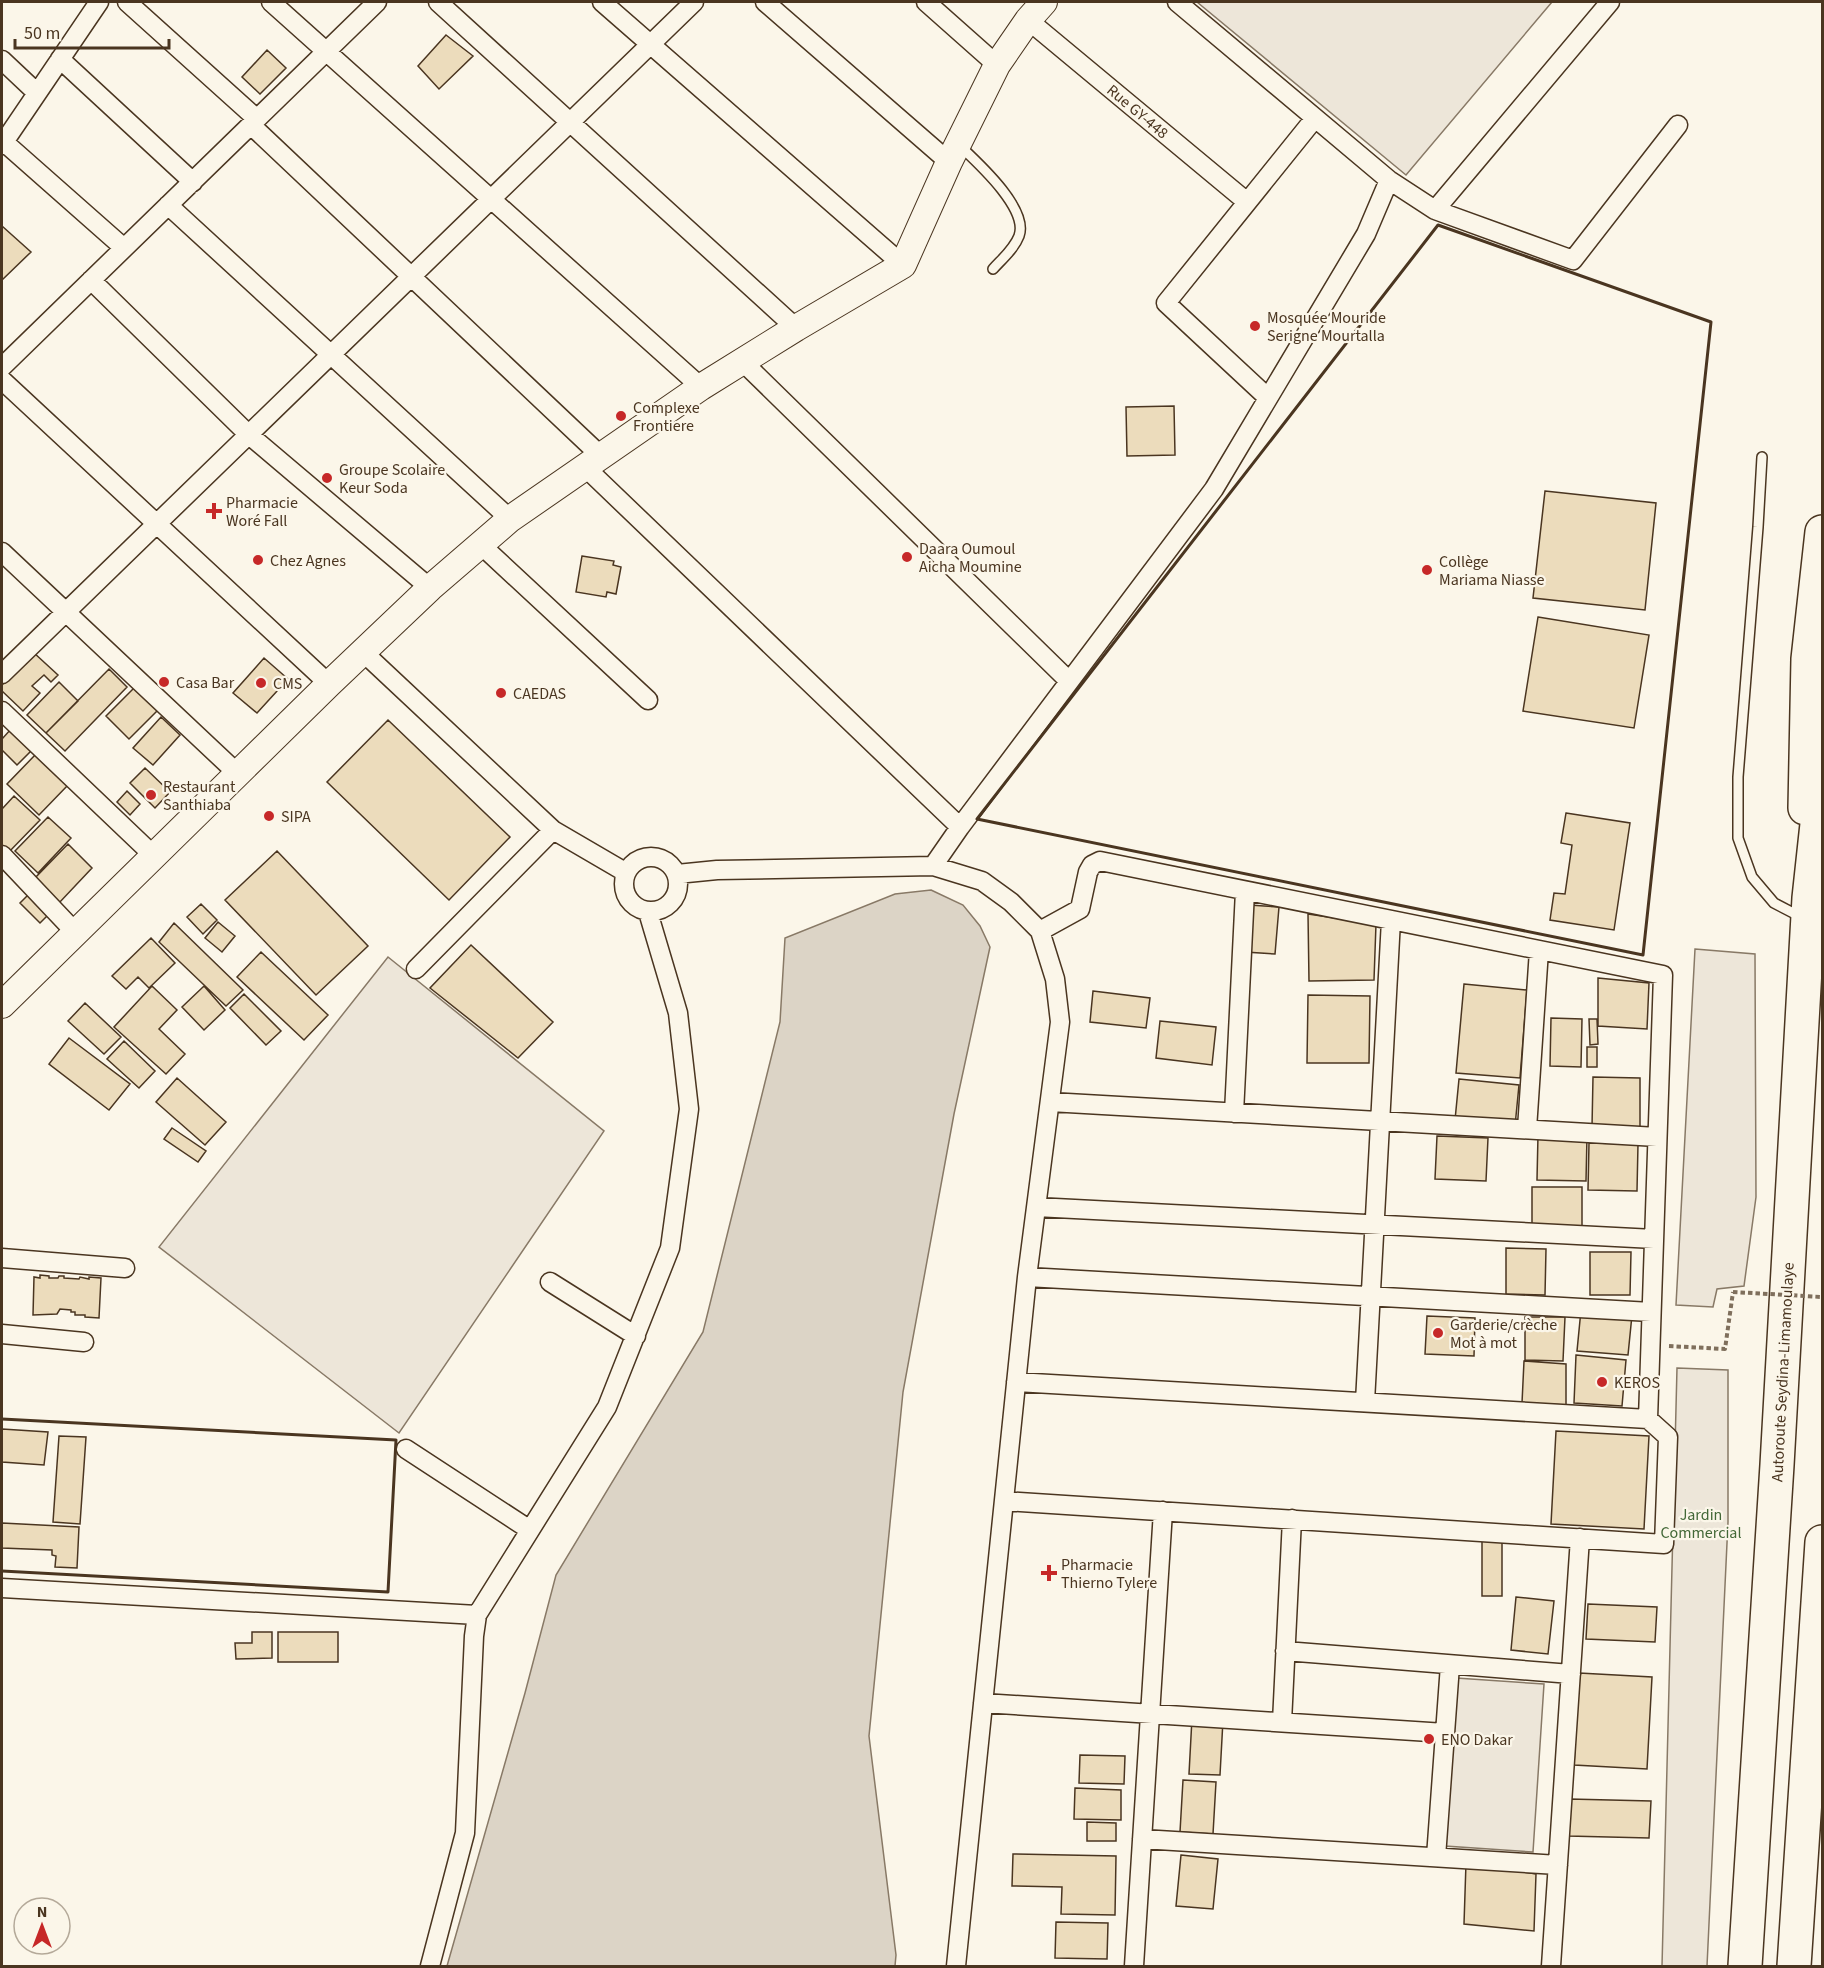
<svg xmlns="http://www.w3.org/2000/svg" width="1824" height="1968" font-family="'Source Sans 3',sans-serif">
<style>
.green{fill:#ede6d9;stroke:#887966;stroke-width:1.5}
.water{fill:#dcd4c6;stroke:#887966;stroke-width:1.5}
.building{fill:#ecdcbc;stroke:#4a3520;stroke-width:1.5}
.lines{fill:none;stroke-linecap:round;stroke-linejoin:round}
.lane-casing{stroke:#4a3520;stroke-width:12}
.street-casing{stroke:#4a3520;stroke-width:21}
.secondary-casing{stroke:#4a3520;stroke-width:28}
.highway-casing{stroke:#4a3520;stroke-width:36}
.path{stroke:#7f6f5c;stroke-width:4;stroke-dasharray:4.5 3;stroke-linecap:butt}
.lane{stroke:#fbf6e9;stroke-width:9}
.street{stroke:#fbf6e9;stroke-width:18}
.secondary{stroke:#fbf6e9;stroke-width:26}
.highway{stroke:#fbf6e9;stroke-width:33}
.path-bridge{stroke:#7f6f5c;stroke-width:4;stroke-dasharray:4.5 3;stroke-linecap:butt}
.wall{stroke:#4a3520;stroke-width:3}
.poi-dot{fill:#c62828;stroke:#fbf6e9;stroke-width:2}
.labels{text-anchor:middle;stroke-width:4.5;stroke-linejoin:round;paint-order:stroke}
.street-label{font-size:16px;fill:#4a3520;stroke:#fbf6e9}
.poi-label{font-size:16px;fill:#4a3520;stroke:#fbf6e9;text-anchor:start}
.park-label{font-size:16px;fill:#436837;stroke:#fbf6e9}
</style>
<rect width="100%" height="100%" fill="#fbf6e9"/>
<path class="green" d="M1197 2H1552L1406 175Z
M1695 949 1755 954 1756 1197 1744 1286 1717 1289 1713 1307 1676 1305Z
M388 957 604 1131 399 1433 159 1247Z
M1677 1368 1728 1370V1522L1707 1966H1662Z
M1456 1678 1544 1684 1533 1852 1445 1846Z"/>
<path class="water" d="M931 890 963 905 980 926 990 947 954 1114 903 1392 869 1736 896 1955 895 1966H447L525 1693 556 1575 703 1332 780 1022 785 938 895 894Z"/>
<path class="building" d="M446 35 473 56 439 89 418 66Z
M267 50 286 68 260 94 242 77Z
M2 226 31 252 2 280Z
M1174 406 1175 455 1127 456 1126 407Z
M1545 491 1656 503 1645 610 1533 598Z
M582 556 614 561 613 565 621 567 616 594 607 592 606 597 576 592Z
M1538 617 1649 635 1634 728 1523 711Z
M33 652 58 675 51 682 44 675 32 686 40 693 23 711 2 691V685Z
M264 658 288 679 257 713 233 693Z
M109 669 127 687 65 751 46 733Z
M59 682 78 701 46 733 27 715Z
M138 684 161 707 129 739 106 716Z
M161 717 180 735 153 765 133 748Z
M388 720 510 837 449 900 327 782Z
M11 729 32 750 17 765 2 750V739Z
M36 754 68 785 39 815 7 784Z
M145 768 170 792 155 808 130 783Z
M127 791 140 804 130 815 117 802Z
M14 796 40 820 7 854 2 849V809Z
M1566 813 1630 823 1614 930 1550 920 1554 893 1565 894 1572 845 1561 843Z
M48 817 71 838 38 873 15 851Z
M68 844 92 868 59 903 34 879Z
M277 851 368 946 316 995 225 900Z
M28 895 48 915 40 923 20 903Z
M201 904 217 920 203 934 187 917Z
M1249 905 1279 907 1275 954 1245 952Z
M1308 914 1376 924 1374 980 1309 981Z
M218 922 235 936 222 952 205 938Z
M174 923 243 990 226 1006 159 942Z
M151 938 175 963 149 988 138 977 126 989 112 976Z
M471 945 553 1022 518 1058 430 988Z
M261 952 328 1015 304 1040 237 977Z
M1598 978 1649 983 1647 1029 1598 1026Z
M1464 984 1527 990 1520 1078 1456 1073Z
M152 986 177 1010 159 1029 185 1054 166 1074 114 1027Z
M204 986 225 1010 204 1030 182 1007Z
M1093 991 1150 998 1146 1028 1090 1022Z
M244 994 281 1031 266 1045 230 1008Z
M1308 995 1370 996 1369 1063H1307Z
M85 1003 121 1037 104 1054 68 1021Z
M1551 1018 1582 1019 1581 1067 1550 1066Z
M1589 1019H1597L1598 1044 1590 1045Z
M1160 1021 1216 1027 1212 1065 1156 1058Z
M69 1038 130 1084 109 1110 49 1064Z
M124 1041 155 1071 139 1088 107 1059Z
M1587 1047H1597V1067H1587Z
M1593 1077 1640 1078V1128L1592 1127Z
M177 1078 226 1122 205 1145 156 1102Z
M1459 1079 1519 1085 1515 1126 1455 1120Z
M172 1128 206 1151 198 1162 164 1139Z
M1538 1135 1587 1136 1586 1181 1537 1180Z
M1437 1136 1488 1138 1486 1181 1435 1179Z
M1589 1143 1638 1144 1637 1191 1588 1190Z
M1532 1187H1582V1229H1532Z
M1506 1248 1546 1249 1545 1295 1506 1294Z
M1590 1252H1631L1630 1295H1590Z
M40 1275 49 1276V1278H58L59 1276H64V1278L79 1279 80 1277 89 1279V1277L101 1278 99 1318 85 1317V1315H75V1312H71V1310L60 1309 57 1314 33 1315 34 1277 40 1278Z
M1581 1310 1632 1315 1628 1355 1577 1351Z
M1427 1316 1475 1318 1474 1356 1425 1354Z
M1525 1317H1565L1563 1361 1525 1360Z
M1576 1355 1626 1360 1622 1406 1574 1403Z
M1524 1361 1566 1364V1405L1522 1403Z
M2 1429 48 1432 44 1465 2 1462Z
M1556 1431 1649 1436 1644 1529 1551 1524Z
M59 1436 86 1437 80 1524 53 1522Z
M2 1523 79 1527 77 1568 55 1567 56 1556 52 1555V1550L2 1548Z
M1482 1540H1502V1596H1482Z
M1516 1597 1554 1601 1548 1654 1511 1650Z
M1588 1604 1657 1607 1655 1642 1586 1639Z
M252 1632H272V1658L236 1659 235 1643H252Z
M278 1632H338V1662H278Z
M1579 1673 1652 1677 1647 1769 1574 1765Z
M1192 1718 1223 1720 1220 1775 1189 1774Z
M1080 1755 1125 1756 1124 1784 1079 1783Z
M1183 1780 1216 1782 1213 1834 1180 1832Z
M1075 1788 1121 1790V1820L1074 1819Z
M1569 1799 1651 1801 1649 1838 1568 1836Z
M1087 1822 1116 1823V1841H1087Z
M1013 1854 1116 1856 1115 1915 1061 1914 1062 1887 1012 1886Z
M1181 1855 1218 1859 1213 1909 1176 1906Z
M1466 1863 1536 1874 1534 1931 1464 1924Z
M1056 1922 1108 1923 1107 1959 1055 1958Z"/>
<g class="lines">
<defs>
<path id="lane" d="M960 146C978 163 1029 209 1019 236 1014 249 1002 259 993 269
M1762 457 1758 527 1738 777V838L1752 877 1774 903 1801 917"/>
<path id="street" d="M127 2 257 119
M271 2 701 387
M438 2 796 328
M602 2 903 265
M765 2 949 162
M926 2 997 65
M1177 2 1389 180 1435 210 1573 260 1678 125
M1028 20 1247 202
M60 59 193 182
M2 60 37 93
M251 125 601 456
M4 142 124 248
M2 145 99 2
M168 205 510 519
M1435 210 1610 2
M91 280 248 434 430 588
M742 361 1069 681
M2 367 377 2
M2 380 329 684
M1267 397 1166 303 1315 118
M585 467 960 827
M480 544 648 700
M2 552 237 773
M363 652 553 830 625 872
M2 674 694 2
M2 711 153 855
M2 855 75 932
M624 884a27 27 0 1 1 54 0a27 27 0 1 1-54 0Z
M933 866 960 827 1214 489 1366 234 1389 180
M677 874 717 870 933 866 982 881 1011 902 1040 931 1055 979 1060 1022 1027 1277 956 1966
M1040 931 1080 909 1088 872 1092 865 1100 861 1663 975 1648 1419
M416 969 553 830
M1050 1102 1657 1137
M1234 1113 1245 891
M1527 1129 1539 950
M1036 1207 1654 1239
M2 1258 125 1268
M1027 1277 1651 1312
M550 1282 636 1336
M2 1334 84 1342
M1365 1402 1391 920
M406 1449 530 1530
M1004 1501 1664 1544 1668 1437 1648 1419 1016 1382
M2 1588 477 1615
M1285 1651 1571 1674
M983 1703 1445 1733
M1282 1722 1292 1519
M1142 1839 1558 1865
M1436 1857 1450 1665
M430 1966 465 1833 474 1636 477 1615 607 1407 670 1248 689 1109 678 1013 648 912
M1134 1966 1163 1511
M1551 1966 1580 1538"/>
<path id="secondary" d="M2 1005 329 684 430 588 510 519 701 387 796 328 903 265 949 162 997 65 1028 20 1044 2"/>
<path id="highway" d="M1805 808 1808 659 1822 532
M1745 1966 1777 1465 1809 898 1822 778
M1794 1966 1822 1542"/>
</defs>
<use href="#lane" class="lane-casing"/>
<use href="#street" class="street-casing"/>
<use href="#secondary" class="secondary-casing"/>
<use href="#highway" class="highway-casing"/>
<path class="path" d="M1669 1346 1725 1349 1733 1292"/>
<use href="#lane" class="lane"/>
<use href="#street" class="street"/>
<use href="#secondary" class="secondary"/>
<use href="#highway" class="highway"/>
<path class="path-bridge" d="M1733 1292 1822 1297"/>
<path class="wall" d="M1438 225 1711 322 1643 955 977 819Z
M2 1419 396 1440 388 1592 2 1571"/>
</g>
<g class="poi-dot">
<circle cx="1255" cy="326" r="6"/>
<circle cx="621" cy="416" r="6"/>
<circle cx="327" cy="478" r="6"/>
<path d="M211 502h6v6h6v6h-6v6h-6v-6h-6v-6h6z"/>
<circle cx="907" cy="557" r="6"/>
<circle cx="258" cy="560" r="6"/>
<circle cx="1427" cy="570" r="6"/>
<circle cx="164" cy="682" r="6"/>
<circle cx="261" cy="683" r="6"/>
<circle cx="501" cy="693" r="6"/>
<circle cx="151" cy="795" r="6"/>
<circle cx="269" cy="816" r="6"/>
<circle cx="1438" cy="1333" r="6"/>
<circle cx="1602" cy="1382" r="6"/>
<path d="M1046 1564h6v6h6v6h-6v6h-6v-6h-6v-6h6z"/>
<circle cx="1429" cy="1739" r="6"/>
</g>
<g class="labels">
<g class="street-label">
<text transform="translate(1138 111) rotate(40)" y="6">Rue GY-448</text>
<text transform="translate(1782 1372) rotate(-87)" y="6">Autoroute Seydina-Limamoulaye</text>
</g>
<g class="poi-label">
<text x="1267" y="323">Mosquée Mouride<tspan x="1267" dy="18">Serigne Mourtalla</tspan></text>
<text x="633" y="413">Complexe<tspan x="633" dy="18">Frontiere</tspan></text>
<text x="339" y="475">Groupe Scolaire<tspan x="339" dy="18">Keur Soda</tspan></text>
<text x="226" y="508">Pharmacie<tspan x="226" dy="18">Woré Fall</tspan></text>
<text x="919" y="554">Daara Oumoul<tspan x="919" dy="18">Aicha Moumine</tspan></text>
<text x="270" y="566">Chez Agnes</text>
<text x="1439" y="567">Collège<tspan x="1439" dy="18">Mariama Niasse</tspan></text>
<text x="176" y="688">Casa Bar</text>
<text x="273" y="689">CMS</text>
<text x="513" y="699">CAEDAS</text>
<text x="163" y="792">Restaurant<tspan x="163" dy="18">Santhiaba</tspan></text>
<text x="281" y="822">SIPA</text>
<text x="1450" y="1330">Garderie/crèche<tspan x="1450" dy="18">Mot à mot</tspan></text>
<text x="1614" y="1388">KEROS</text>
<text x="1061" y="1570">Pharmacie<tspan x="1061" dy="18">Thierno Tylere</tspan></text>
<text x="1441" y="1745">ENO Dakar</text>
</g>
<g class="park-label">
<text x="1701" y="1520">Jardin<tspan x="1701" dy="18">Commercial</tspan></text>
</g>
</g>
<rect width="1824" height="1968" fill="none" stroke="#4a3520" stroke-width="6"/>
<g transform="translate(42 1926)"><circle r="28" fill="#fbf6e9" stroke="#b4a999" stroke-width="1.5"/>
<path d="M0-4.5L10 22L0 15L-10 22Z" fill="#c62828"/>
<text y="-9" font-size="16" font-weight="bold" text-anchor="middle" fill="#4a3520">N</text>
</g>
<path d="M15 39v9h154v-9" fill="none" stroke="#4a3520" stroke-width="3"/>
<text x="24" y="39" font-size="18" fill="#4a3520" stroke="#fbf6e9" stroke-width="4.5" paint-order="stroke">50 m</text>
</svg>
